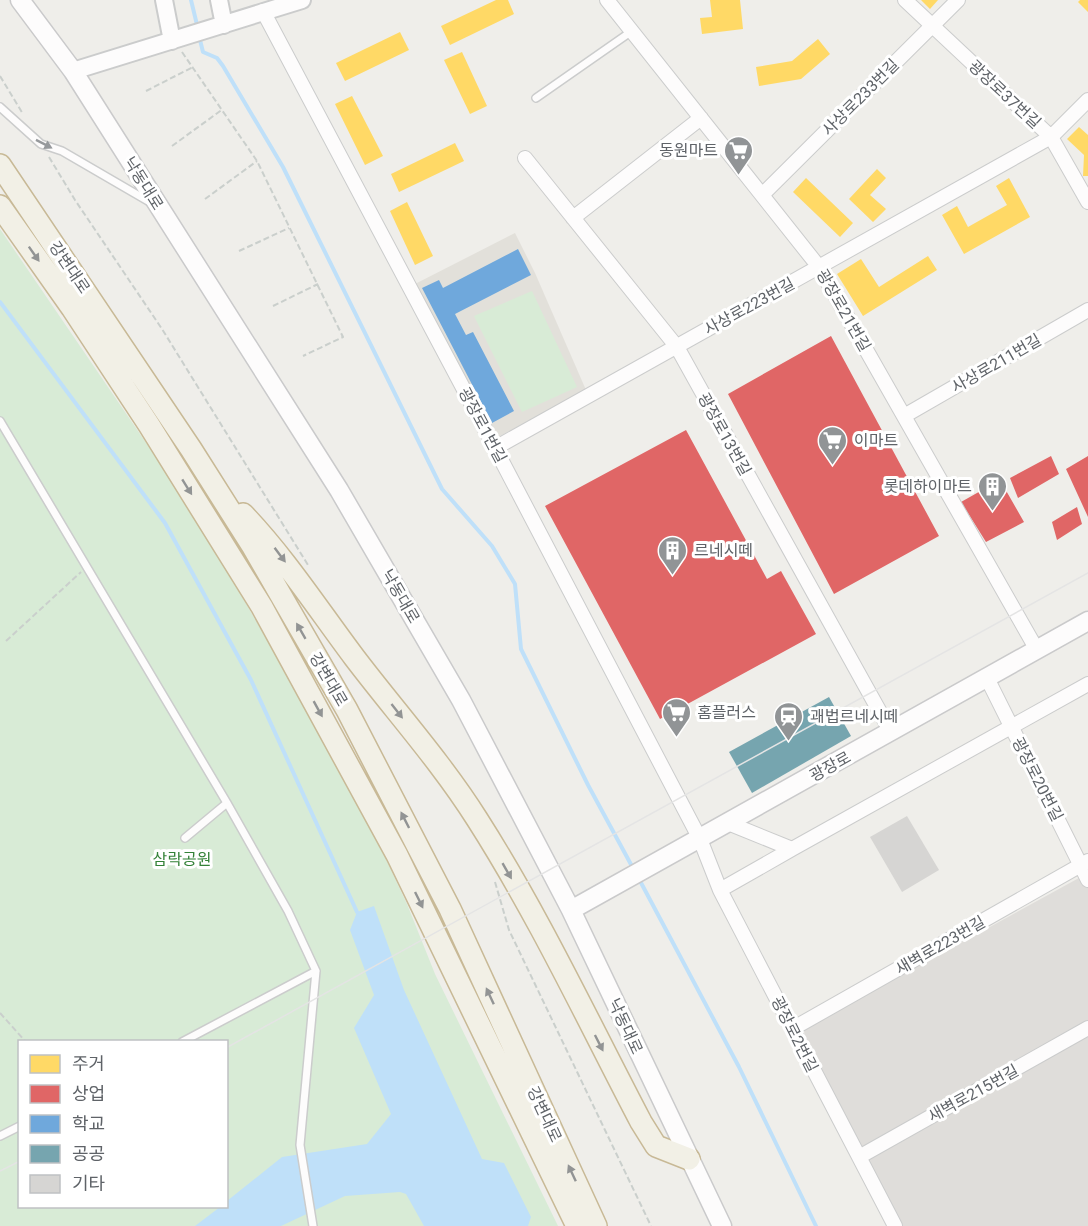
<svg xmlns="http://www.w3.org/2000/svg" width="1088" height="1226" font-family="Roboto,'Noto Sans KR',sans-serif">
<style>
.industrial{fill:#dfddda}
.education{fill:#e2e0da}
.green{fill:#d8ebd6;fill-rule:evenodd}
.water{fill:#bfe0f9}
.homes{fill:#ffd966}
.shops{fill:#e06666}
.schools{fill:#6fa8dc}
.public{fill:#76a5af}
.lines{fill:none;stroke-linecap:round;stroke-linejoin:round}
.stream{stroke:#bfe0f9;stroke-width:4}
.building{fill:#d6d5d3}
.service-casing{stroke:#cbcccc;stroke-width:10}
.minor-casing{stroke:#cbcccc;stroke-width:16}
.tertiary-casing{stroke:#cbcccc;stroke-width:20}
.secondary-casing{stroke:#cacacb;stroke-width:21}
.trunk-casing{stroke:#c8b996;stroke-width:24}
.path{stroke:#cacfcc;stroke-width:2;stroke-dasharray:6 3;stroke-linecap:butt}
.service{stroke:#fdfcfc;stroke-width:7}
.minor{stroke:#fdfcfc;stroke-width:14}
.tertiary{stroke:#fdfcfc;stroke-width:16}
.secondary{stroke:#fdfcfc;stroke-width:18}
.trunk{stroke:#f2f0e6;stroke-width:21}
.tram{stroke:#e4e4e4;stroke-width:1.5}
.oneway{fill:#96999c}
.oneway2{fill:#929494}
.labels{text-anchor:middle;stroke-width:6;stroke-linejoin:round;paint-order:stroke}
.street-label{font-size:16px;fill:#5f6368;stroke:#fff}
.poi-label{font-size:16px;fill:#5f6368;stroke:#fff;text-anchor:start}
.park-label{font-size:16px;fill:#348238;stroke:#fff}
</style>
<rect width="100%" height="100%" fill="#efeeea"/>
<path class="industrial" d="M1088 873V1226H899L805 1041 804 1029Z"/>
<path class="education" d="M515 233 535 273 586 390 487 443 413 285Z"/>
<path class="green" d="M0 229 192 510 353 789 407 904 435 974 558 1226H0ZM20 1042H226V1206H20Z
M532 291 577 387 522 412 474 316Z"/>
<path class="water" d="M374 906 404 990 482 1159 504 1163 531 1217 528 1226H424L406 1194 400 1192 345 1196 281 1226H195L220 1207 226 1206 227 1201 282 1157 367 1144 391 1114 354 1028 374 995 350 930 357 912Z"/>
<path class="homes" d="M496 0H508L514 14 450 45 441 26Z
M710 0H740L743 29 702 34 700 18 712 17Z
M921 0H938L930 9Z
M1080 0H1088V12L1078 2Z
M400 32 409 50 345 81 336 63Z
M818 39 830 54 801 79 759 86 756 67 792 61Z
M462 52 487 106 470 114 444 60Z
M352 96 383 156 365 165 335 104Z
M1079 127 1088 135V176H1083L1084 155 1067 139Z
M455 143 464 161 399 192 391 174Z
M877 169 886 178 870 195 886 209 873 222 849 199Z
M806 178 853 223 840 237 793 192Z
M1009 178 1030 217 964 254 942 215 957 206 968 227 1007 205 996 186Z
M407 202 433 256 415 265 390 211Z
M928 256 937 270 863 316 837 274 861 259 879 287Z"/>
<path class="shops" d="M831 336 939 536 834 594 728 394Z
M686 430 767 579 781 571 816 634 660 719 545 506Z
M1051 456 1059 474 1018 498 1010 478Z
M1088 456V517L1066 469Z
M1000 480 1024 522 986 542 961 502Z
M1077 507 1082 524 1057 540 1052 522Z"/>
<path class="schools" d="M518 249 531 275 455 314 466 335 473 332 514 411 492 423 422 288 439 280 443 288Z"/>
<path class="public" d="M829 697 851 736 752 793 729 752Z"/>
<g class="lines">
<path class="stream" d="M191 0 198 29
M199 36 203 52 217 58 223 66 283 167 442 489 492 546 515 584 521 649 588 785 634 870
M0 302 165 523 251 680 357 912
M639 879 739 1067 816 1226"/>
</g>
<path class="building" d="M907 816 939 870 902 892 870 837Z"/>
<g class="lines">
<defs>
<path id="service" d="M536 98 632 31
M0 107 41 144 62 151 148 201
M0 421 227 803 288 911 316 971 300 1145 313 1226
M185 838 227 803
M182 1042 316 971
M0 1136 20 1126"/>
<path id="minor" d="M607 0 819 267 1037 650
M905 0 1051 137 1088 202
M263 11 495 448 700 839 720 890 895 1226
M525 158 677 347 891 732
M762 195 958 0
M573 218 701 118
M904 416 1088 310
M495 448 1051 137 1088 100
M987 678 1088 880
M792 849 1088 684
M720 890 792 849 728 823
M792 1029 1088 861
M859 1157 1088 1028"/>
<path id="tertiary" d="M164 0 172 41
M219 0 224 25
M73 71 302 0"/>
<path id="secondary" d="M20 0 73 71 339 490 461 700 571 910 722 1226
M571 910 1088 621"/>
<path id="trunk" d="M0 165 191 449 253 547 347 710 450 909 596 1226
M0 206 72 308 149 425 262 607 397 855 577 1226
M243 514C285 558 318 609 354 657 395 711 441 762 477 819 539 916 588 1021 641 1122L656 1146 689 1159"/>
</defs>
<use href="#service" class="service-casing"/>
<use href="#minor" class="minor-casing"/>
<use href="#tertiary" class="tertiary-casing"/>
<use href="#secondary" class="secondary-casing"/>
<use href="#trunk" class="trunk-casing"/>
<path class="path" d="M182 52 257 161 343 337 303 356
M0 76 23 114
M146 91 193 67
M172 146 223 109
M49 157 75 200 162 329 308 565
M205 199 257 161
M239 251 289 228
M273 306 318 284
M6 641 81 572
M495 882 509 930 651 1226
M0 1013 26 1042"/>
<use href="#service" class="service"/>
<use href="#minor" class="minor"/>
<use href="#tertiary" class="tertiary"/>
<use href="#secondary" class="secondary"/>
<use href="#trunk" class="trunk"/>
<path class="tram" d="M226 1048 1088 573
M0 1171 20 1161"/>
</g>
<defs><path id="oneway-solid" d="M-6-.8H1V-3.2L6.5 0L1 3.2V.8H-6Z" transform="scale(1.5)"/></defs>
<use class="oneway" href="#oneway-solid" transform="translate(44 144) rotate(27)"/>
<g class="oneway2">
<use href="#oneway-solid" transform="translate(34 254) rotate(55)"/>
<use href="#oneway-solid" transform="translate(187 487) rotate(58)"/>
<use href="#oneway-solid" transform="translate(280 555) rotate(53)"/>
<use href="#oneway-solid" transform="translate(301 631) rotate(-120)"/>
<use href="#oneway-solid" transform="translate(318 709) rotate(61)"/>
<use href="#oneway-solid" transform="translate(397 711) rotate(52)"/>
<use href="#oneway-solid" transform="translate(405 820) rotate(-117)"/>
<use href="#oneway-solid" transform="translate(507 871) rotate(60)"/>
<use href="#oneway-solid" transform="translate(419 900) rotate(64)"/>
<use href="#oneway-solid" transform="translate(490 996) rotate(-115)"/>
<use href="#oneway-solid" transform="translate(599 1043) rotate(63)"/>
<use href="#oneway-solid" transform="translate(572 1173) rotate(-115)"/>
</g>
<defs>
<symbol id="supermarket-pin" viewBox="-11 -11 22 30"><path d="M0 17L-7.5 6A9.5 9.5 0 1 1 7.5 6Z" fill="#919496" stroke="#fff"/><path d="M-6-5.5h2.5l.6 2H6L4.5 2H-2.5L-4.4-4H-6ZM-1.5 3.2a1.3 1.3 0 1 0 .1 0ZM3 3.2a1.3 1.3 0 1 0 .1 0Z" fill="#fff"/></symbol>
<symbol id="building-pin" viewBox="-11 -11 22 30"><path d="M0 17L-7.5 6A9.5 9.5 0 1 1 7.5 6Z" fill="#919496" stroke="#fff"/><path d="M-4-6H4V6H1V3H-1V6H-4ZM-2.5-4.3h1.7v1.8h-1.7ZM.8-4.3h1.7v1.8H.8ZM-2.5-1h1.7V.8h-1.7ZM.8-1h1.7V.8H.8Z" fill="#fff"/></symbol>
<symbol id="station-pin" viewBox="-11 -11 22 30"><path d="M0 17L-7.5 6A9.5 9.5 0 1 1 7.5 6Z" fill="#919496" stroke="#fff"/><path d="M-3-6H3Q5-6 5-4V2Q5 4 3 4L4.5 6H3L1.5 4h-3L-3 6H-4.5L-3 4Q-5 4-5 2V-4Q-5-6-3-6ZM-3.5-4v3h7v-3ZM-3.5 1v1.5H-2V1ZM2 1v1.5H3.5V1Z" fill="#fff"/></symbol>
</defs>
<g fill-rule="evenodd">
<use href="#supermarket-pin" x="722" y="134" width="33" height="45"/>
<use href="#supermarket-pin" x="816" y="424" width="33" height="45"/>
<use href="#building-pin" x="976" y="470" width="33" height="45"/>
<use href="#building-pin" x="656" y="534" width="33" height="45"/>
<use href="#supermarket-pin" x="660" y="696" width="33" height="45"/>
<use href="#station-pin" x="772" y="700" width="33" height="45"/>
</g>
<g class="labels">
<g class="street-label">
<text transform="translate(1005 94) rotate(43)" y="6">광장로37번길</text>
<text transform="translate(860 97) rotate(-45)" y="6">사상로233번길</text>
<text transform="translate(144 183) rotate(58)" y="6">낙동대로</text>
<text transform="translate(70 267) rotate(56)" y="6">강변대로</text>
<text transform="translate(749 306) rotate(-29)" y="6">사상로223번길</text>
<text transform="translate(844 310) rotate(60)" y="6">광장로21번길</text>
<text transform="translate(996 363) rotate(-30)" y="6">사상로211번길</text>
<text transform="translate(483 425) rotate(62)" y="6">광장로1번길</text>
<text transform="translate(725 434) rotate(61)" y="6">광장로13번길</text>
<text transform="translate(401 596) rotate(60)" y="6">낙동대로</text>
<text transform="translate(329 679) rotate(60)" y="6">강변대로</text>
<text transform="translate(830 766) rotate(-29)" y="6">광장로</text>
<text transform="translate(1038 779) rotate(63)" y="6">광장로20번길</text>
<text transform="translate(940 945) rotate(-30)" y="6">새벽로223번길</text>
<text transform="translate(626 1026) rotate(65)" y="6">낙동대로</text>
<text transform="translate(795 1034) rotate(63)" y="6">광장로2번길</text>
<text transform="translate(973 1093) rotate(-29)" y="6">새벽로215번길</text>
<text transform="translate(545 1114) rotate(65)" y="6">강변대로</text>
</g>
<g class="poi-label">
<text x="718" y="156" text-anchor="end">동원마트</text>
<text x="854" y="446">이마트</text>
<text x="972" y="492" text-anchor="end">롯데하이마트</text>
<text x="694" y="556">르네시떼</text>
<text x="697" y="718">홈플러스</text>
<text x="810" y="722">괘법르네시떼</text>
</g>
<g class="park-label">
<text x="182" y="865">삼락공원</text>
</g>
</g>
<rect x="18" y="1040" width="210" height="168" fill="#ffffff" stroke="#bfc1c3" stroke-width="1.5"/>
<rect x="30" y="1055" width="30" height="18" fill="#ffd966" stroke="#bfc1c3" stroke-width="1.5"/>
<text x="72" y="1070" font-size="18" fill="#5f6368">주거</text>
<rect x="30" y="1085" width="30" height="18" fill="#e06666" stroke="#bfc1c3" stroke-width="1.5"/>
<text x="72" y="1100" font-size="18" fill="#5f6368">상업</text>
<rect x="30" y="1115" width="30" height="18" fill="#6fa8dc" stroke="#bfc1c3" stroke-width="1.5"/>
<text x="72" y="1130" font-size="18" fill="#5f6368">학교</text>
<rect x="30" y="1145" width="30" height="18" fill="#76a5af" stroke="#bfc1c3" stroke-width="1.5"/>
<text x="72" y="1160" font-size="18" fill="#5f6368">공공</text>
<rect x="30" y="1175" width="30" height="18" fill="#d6d5d3" stroke="#bfc1c3" stroke-width="1.5"/>
<text x="72" y="1190" font-size="18" fill="#5f6368">기타</text>
</svg>
